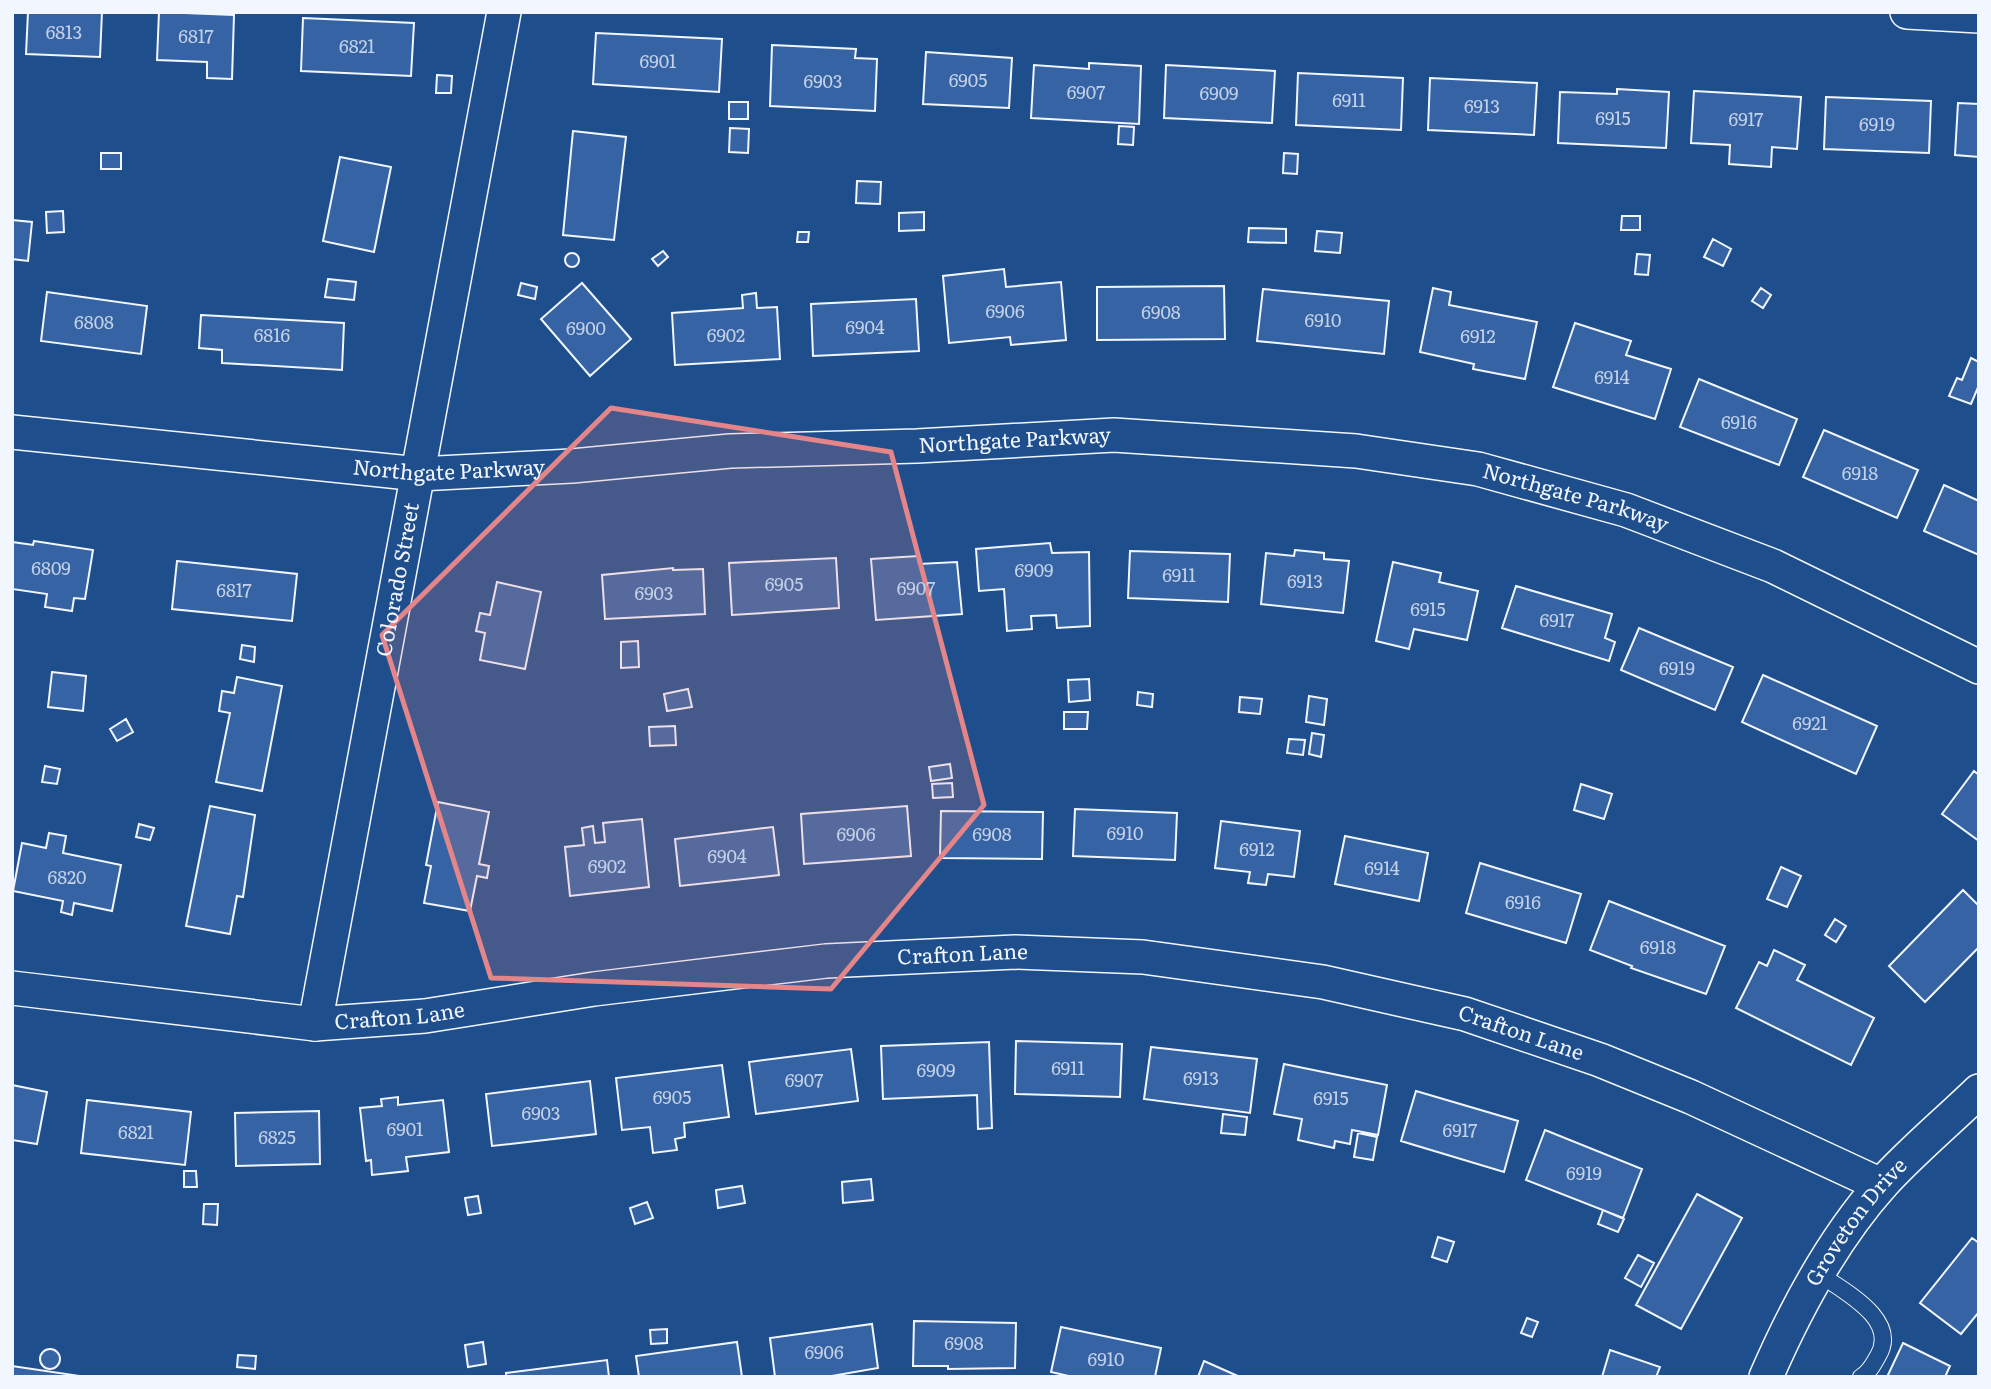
<svg xmlns="http://www.w3.org/2000/svg" width="1991" height="1389" font-family="Literata,serif">
<style>
.building{fill:#3563a3;stroke:#f2f6ff;stroke-width:2}
.lines{fill:none;stroke-linecap:round;stroke-linejoin:round}
.lane-casing{stroke:#f2f6ff;stroke-width:18}
.street-casing{stroke:#f2f6ff;stroke-width:36}
.lane{stroke:#1f4e8c;stroke-width:16}
.street{stroke:#1f4e8c;stroke-width:33}
.marked{fill:#e38589;fill-opacity:0.2;stroke:#e38589;stroke-width:5;stroke-linejoin:round}
.labels{text-anchor:middle;stroke-width:5;stroke-linejoin:round;paint-order:stroke}
.number-label{font-size:18px;fill:#c3d1e8}
.street-label{font-size:21px;fill:#f2f6ff;stroke:#1f4e8c}
</style>
<rect width="100%" height="100%" fill="#1f4e8c"/>
<path class="building" d="M28 12H102L100 57 26 54Z
M159 12 234 15 232 79 207 78V62L157 60Z
M303 18 414 23 411 76 301 71Z
M596 33 722 39 719 92 593 84Z
M772 45 856 49 855 58 877 59 875 111 770 106Z
M926 52 1012 58 1009 108 923 104Z
M1089 63 1141 66 1139 124 1031 118 1034 65 1089 69Z
M1166 65 1275 71 1272 123 1164 118Z
M1298 73 1403 78 1401 130 1296 125Z
M437 75 452 76 451 93H436Z
M1430 78 1537 83 1534 135 1428 130Z
M1617 89 1669 92 1666 148 1558 143 1560 92 1617 94Z
M1694 91 1801 97 1797 149 1772 147 1771 167 1729 164 1730 145 1691 143Z
M1826 97 1931 101 1929 153 1824 149Z
M729 102H748V119H729Z
M1958 103 1979 104V157L1955 155Z
M1119 126 1134 127 1133 145 1118 144Z
M730 128 749 129 748 153 729 152Z
M573 131 626 137 614 240 563 235Z
M101 153H121V169H101Z
M1284 153 1298 154 1297 174 1283 173Z
M340 157 391 167 374 252 323 241Z
M857 181 881 182 880 204 856 203Z
M63 211 64 232 47 233 46 212Z
M924 212V230L899 231V213Z
M1622 216H1640V230H1621Z
M12 220 32 222 28 261 12 259Z
M1249 228 1286 229V243L1248 242Z
M1317 231 1342 233 1340 253 1315 251Z
M798 232H809L808 242H797Z
M1713 239 1731 249 1723 266 1704 257Z
M663 251 668 257 658 266 652 259Z
M565 260a7 7 0 1 1 14 0a7 7 0 1 1-14 0Z
M1637 254 1650 255 1648 275 1635 274Z
M1004 269 1006 287 1061 282 1066 340 1011 345 1010 337 949 343 943 276Z
M328 279 356 282 354 300 325 297Z
M521 283 537 287 535 299 518 295Z
M582 283 631 339 590 376 541 319Z
M1224 286 1225 339 1097 340V287Z
M1433 288 1451 292 1449 305 1537 322 1525 379 1473 369 1474 364 1420 352Z
M1761 288 1771 295 1763 308 1752 301Z
M1263 289 1389 301 1384 354 1257 341Z
M47 292 147 306 141 354 41 341Z
M756 293 757 308 777 307 780 359 675 365 672 313 743 308 742 295Z
M916 299 919 351 813 356 811 304Z
M201 315 344 323 342 370 222 363V350L199 348Z
M1575 323 1631 341 1626 355 1671 369 1655 419 1553 387Z
M1971 358 1979 362V385L1971 404 1949 396 1957 378 1962 380Z
M1699 379 1797 419 1779 465 1680 427Z
M1824 430 1918 470 1897 518 1803 477Z
M1944 485 1979 501V555L1924 531Z
M34 541 93 550 85 599 74 598 72 611 45 607 47 594 12 589V542L33 545Z
M1050 543 1052 553 1089 552 1090 626 1057 628 1056 615 1031 616 1032 629 1007 631 1004 589 979 591 976 549Z
M1295 550 1324 553V559L1349 561 1343 613 1261 604 1266 553 1294 556Z
M1130 551 1230 554 1228 602 1128 598Z
M918 556 919 564 957 562 962 614 876 620 871 559Z
M836 558 839 608 732 615 729 563Z
M177 561 297 574 292 621 172 609Z
M1393 562 1441 573 1439 582 1478 591 1467 640 1414 629 1409 649 1376 641Z
M673 568V570L703 569 705 614 605 619 602 575Z
M497 582 541 592 525 669 480 660 485 633 476 631 480 613 490 615Z
M1516 586 1612 614 1605 638 1615 642 1609 661 1502 628Z
M1639 628 1733 667 1715 710 1621 670Z
M638 641 639 667 621 668V642Z
M242 645 255 647 254 662 240 659Z
M52 672 86 676 83 711 48 707Z
M1763 675 1877 726 1856 774 1742 722Z
M237 677 282 686 262 791 216 782 230 713 219 711 222 691 234 693Z
M1089 679 1090 700 1069 702 1068 680Z
M688 689 692 707 667 711 664 694Z
M1138 692 1153 694 1152 707 1137 705Z
M1309 696 1327 699 1324 725 1306 722Z
M1240 697 1262 699 1260 714 1239 712Z
M1064 712H1088L1087 729H1064Z
M126 719 133 732 117 741 110 729Z
M675 726 676 745 650 746 649 727Z
M1312 733 1324 735 1321 757 1309 754Z
M1289 739 1305 740 1303 755 1287 753Z
M950 764 952 778 931 781 929 767Z
M45 766 60 769 57 784 42 782Z
M1974 771 1979 775V841L1942 814Z
M952 783 953 797 933 798 932 784Z
M1581 784 1612 794 1604 819 1574 810Z
M438 802 489 812 479 864 489 866 487 878 477 876 470 911 424 903 431 866 426 865Z
M210 806 255 815 243 897 237 896 230 934 186 926Z
M907 806 911 856 804 864 801 814Z
M1075 809 1177 813 1175 860 1073 856Z
M941 811 1043 812 1042 859 940 858Z
M642 819 649 887 570 896 565 847 584 845 582 828 593 826 595 843 605 842 603 823Z
M1221 821 1300 831 1294 877 1268 874 1266 885 1248 883 1250 872 1215 868Z
M139 824 154 828 150 840 136 837Z
M773 827 779 875 680 886 675 839Z
M49 833 66 836 63 853 121 865 112 911 74 903 72 915 61 912 63 901 13 891 22 843 46 848Z
M1345 836 1428 853 1419 901 1335 884Z
M1480 863 1581 894 1566 943 1466 913Z
M1781 867 1801 876 1787 907 1767 899Z
M1963 890 1979 906V947L1925 1002 1889 966Z
M1609 901 1725 946 1706 994 1631 968 1632 966 1590 950Z
M1835 919 1846 926 1836 942 1825 935Z
M1774 950 1805 965 1797 980 1874 1018 1851 1065 1736 1008 1759 962 1767 966Z
M1016 1041 1122 1044 1120 1097 1015 1094Z
M989 1042 992 1128 978 1129 977 1095 883 1099 881 1046Z
M1151 1047 1257 1059 1250 1113 1144 1099Z
M851 1049 858 1101 756 1114 749 1062Z
M1284 1064 1387 1085 1378 1135 1352 1130 1350 1144 1335 1141 1334 1148 1298 1140 1302 1119 1274 1114Z
M722 1065 729 1117 684 1123 685 1137 675 1139 677 1150 653 1153 650 1127 622 1130 616 1078Z
M590 1081 596 1134 492 1146 486 1094Z
M12 1085 47 1092 37 1144 12 1140Z
M1416 1091 1518 1121 1504 1172 1401 1141Z
M398 1097V1105L443 1100 449 1152 406 1157 408 1171 372 1175 371 1160 366 1161 360 1108 382 1106 381 1099Z
M87 1100 191 1112 185 1165 81 1153Z
M319 1111 320 1164 236 1166 235 1113Z
M1223 1114 1247 1117 1245 1135 1221 1133Z
M1545 1130 1642 1169 1623 1218 1526 1180Z
M1358 1133 1377 1137 1373 1160 1354 1157Z
M184 1171H196L197 1187H184Z
M871 1179 873 1200 843 1203 842 1182Z
M742 1186 745 1203 718 1208 716 1190Z
M1697 1194 1742 1218 1681 1329 1636 1305Z
M478 1196 481 1213 468 1215 465 1198Z
M647 1202 653 1218 635 1224 630 1208Z
M204 1204H218L217 1225 203 1224Z
M1603 1210 1624 1219 1618 1232 1598 1224Z
M1438 1237 1454 1242 1447 1262 1432 1257Z
M1972 1238 1979 1243V1312L1961 1334 1920 1303Z
M1638 1255 1654 1263 1641 1287 1625 1278Z
M1527 1318 1538 1322 1532 1337 1521 1333Z
M914 1321 1016 1323 1015 1368 948 1369V1366H913Z
M872 1324 878 1368 826 1377H775L770 1338Z
M1061 1327 1161 1348 1155 1377H1073L1051 1372Z
M667 1329V1343L651 1344 650 1330Z
M483 1342 486 1364 468 1367 465 1345Z
M737 1342 742 1377H639L636 1356Z
M1903 1343 1950 1366 1945 1377H1887Z
M40 1359a10 10 0 1 1 20 0a10 10 0 1 1-20 0Z
M1610 1350 1660 1367 1656 1377H1602Z
M238 1355 256 1356 255 1369 237 1367Z
M607 1360 609 1377H506V1373Z
M1204 1361 1240 1377H1198Z
M12 1366 80 1376V1377H12Z"/>
<g class="lines">
<defs>
<path id="lane" d="M1818 1273C1843 1291 1900 1319 1878 1356 1873 1364 1870 1372 1861 1377"/>
<g id="street">
<path d="M1907 12 1979 16"/>
<path id="s1" d="M12 432 419 474 572 466 730 451 917 446 1114 435 1356 451 1478 469 1626 510 1773 566 1979 667"/>
<path id="s2" d="M12 988 315 1024 425 1016 594 989 826 961 1015 952 1143 957 1323 982 1465 1014 1600 1060 1691 1097 1881 1185"/>
<path id="s3" d="M315 1024 504 12"/>
<path id="s4" d="M1766 1377C1795 1310 1833 1239 1882 1184 1912 1151 1947 1122 1979 1091"/>
</g>
</defs>
<use href="#lane" class="lane-casing"/>
<use href="#street" class="street-casing"/>
<use href="#lane" class="lane"/>
<use href="#street" class="street"/>
</g>
<path class="marked" d="M611 408 891 452 984 805 831 989 491 978 382 635Z"/>
<g class="labels">
<g class="number-label">
<text x="64" y="39">6813</text>
<text x="196" y="43">6817</text>
<text x="357" y="53">6821</text>
<text x="658" y="68">6901</text>
<text x="968" y="87">6905</text>
<text x="823" y="88">6903</text>
<text x="1086" y="99">6907</text>
<text x="1219" y="100">6909</text>
<text x="1349" y="107">6911</text>
<text x="1482" y="113">6913</text>
<text x="1613" y="125">6915</text>
<text x="1746" y="126">6917</text>
<text x="1877" y="131">6919</text>
<text x="1005" y="318">6906</text>
<text x="1161" y="319">6908</text>
<text x="1323" y="327">6910</text>
<text x="94" y="329">6808</text>
<text x="865" y="334">6904</text>
<text x="586" y="335">6900</text>
<text x="272" y="342">6816</text>
<text x="726" y="342">6902</text>
<text x="1478" y="343">6912</text>
<text x="1612" y="384">6914</text>
<text x="1739" y="429">6916</text>
<text x="1860" y="480">6918</text>
<text x="51" y="575">6809</text>
<text x="1034" y="577">6909</text>
<text x="1179" y="582">6911</text>
<text x="1305" y="588">6913</text>
<text x="784" y="591">6905</text>
<text x="916" y="595">6907</text>
<text x="234" y="597">6817</text>
<text x="654" y="600">6903</text>
<text x="1428" y="616">6915</text>
<text x="1557" y="627">6917</text>
<text x="1677" y="675">6919</text>
<text x="1810" y="730">6921</text>
<text x="1125" y="840">6910</text>
<text x="856" y="841">6906</text>
<text x="992" y="841">6908</text>
<text x="1257" y="856">6912</text>
<text x="727" y="863">6904</text>
<text x="607" y="873">6902</text>
<text x="1382" y="875">6914</text>
<text x="67" y="884">6820</text>
<text x="1523" y="909">6916</text>
<text x="1658" y="954">6918</text>
<text x="1068" y="1075">6911</text>
<text x="936" y="1077">6909</text>
<text x="1201" y="1085">6913</text>
<text x="804" y="1087">6907</text>
<text x="672" y="1104">6905</text>
<text x="1331" y="1105">6915</text>
<text x="541" y="1120">6903</text>
<text x="405" y="1136">6901</text>
<text x="1460" y="1137">6917</text>
<text x="136" y="1139">6821</text>
<text x="277" y="1144">6825</text>
<text x="1584" y="1180">6919</text>
<text x="964" y="1350">6908</text>
<text x="824" y="1359">6906</text>
<text x="1106" y="1366">6910</text>
</g>
<g class="street-label">
<text dy="7" stroke="none"><textPath href="#s1" startOffset="1006">Northgate Parkway</textPath></text>
<text dy="7" stroke="none"><textPath href="#s1" startOffset="439">Northgate Parkway</textPath></text>
<text dy="7" stroke="none"><textPath href="#s1" startOffset="1573">Northgate Parkway</textPath></text>
<text dy="7" stroke="none"><textPath href="#s3" startOffset="452">Colorado Street</textPath></text>
<text dy="7" stroke="none"><textPath href="#s2" startOffset="957">Crafton Lane</textPath></text>
<text dy="7" stroke="none"><textPath href="#s2" startOffset="390">Crafton Lane</textPath></text>
<text dy="7" stroke="none"><textPath href="#s2" startOffset="1524">Crafton Lane</textPath></text>
<text dy="7" stroke="none"><textPath href="#s4" startOffset="180">Groveton Drive</textPath></text>
</g>
</g>
<rect width="1991" height="1389" fill="none" stroke="#f2f6ff" stroke-width="28"/>
</svg>
